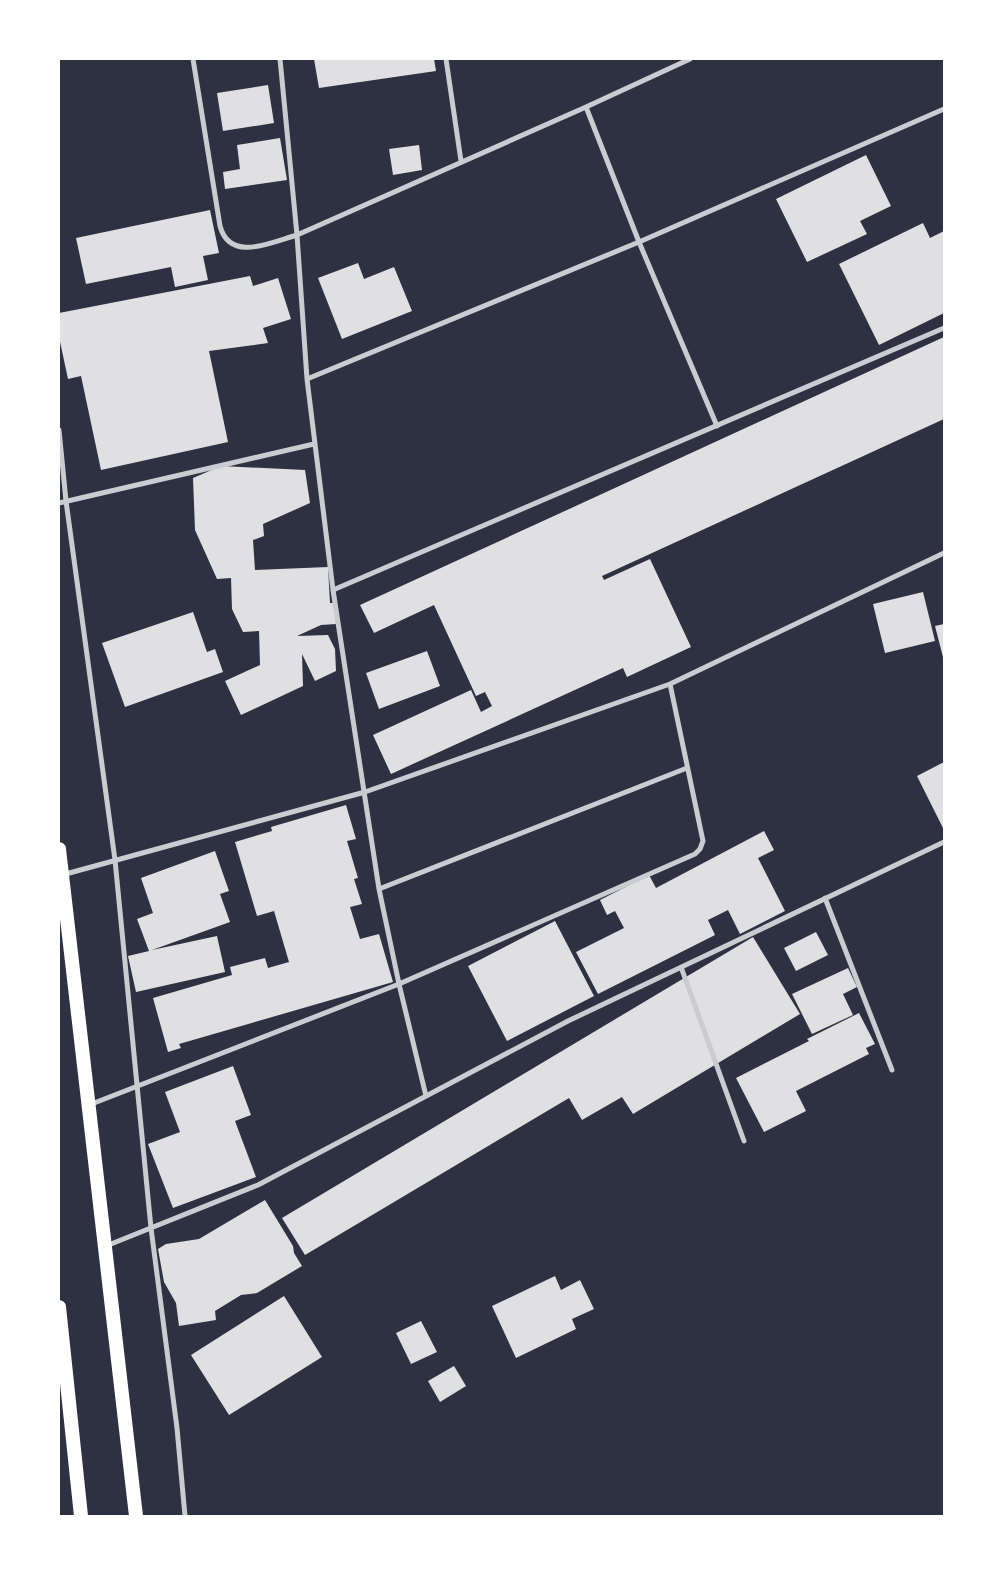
<svg xmlns="http://www.w3.org/2000/svg" width="1003" height="1575" font-family="Ubuntu,sans-serif">
<style>
.building{fill:#e0e0e3}
.lines{fill:none;stroke-linecap:round;stroke-linejoin:round}
.minor{stroke:#caccd0;stroke-width:5}
.trunk{stroke:#fff;stroke-width:14}
</style>
<rect width="100%" height="100%" fill="#2d3142"/>
<path class="building" d="M314 59H434L436 71 319 88Z
M268 85 274 123 223 131 217 93Z
M280 138 287 180 225 189 223 172 240 169 237 145Z
M419 145 422 170 393 175 389 149Z
M866 155 891 206 860 221 867 234 807 262 776 199Z
M210 210 219 253 203 256 208 280 175 287 171 267 86 284 76 238Z
M923 223 930 238 944 231V313L879 345 839 264Z
M358 263 364 279 394 267 412 311 342 339 318 278Z
M250 276 253 286 278 278 291 319 263 328 268 343 209 351 228 442 101 470 81 376 68 379 59 337V313Z
M944 337V419L602 576 604 580 650 559 691 647 627 677 623 668 391 774 373 735 471 690 481 712 492 706 485 692 476 696 434 605 374 633 360 605Z
M221 466 305 470 310 503 263 524 264 536 253 540 255 570 328 567 330 603H335L336 624 321 625 297 636 328 635 335 649 336 671 315 681 302 654 303 686 241 715 225 681 260 665 259 631 243 632 232 609 231 578 217 579 195 530 193 478Z
M923 592 935 641 885 653 873 604Z
M193 612 207 652 215 649 223 672 125 707 102 643Z
M944 624V661L935 626Z
M427 651 440 686 379 709 366 673Z
M944 762V830L917 776Z
M346 805 356 839 347 841 358 878 354 879 362 904 350 907 360 939 379 934 393 982 179 1044 181 1048 168 1052 153 998 232 975 230 967 265 958 268 968 289 962 274 911 257 916 235 842 272 831 271 827Z
M764 831 774 850 758 858 785 911 740 934 728 910 708 920 715 935 598 994 576 952 624 928 615 911 607 915 600 900 649 875 656 888Z
M215 851 229 891 220 894 230 922 152 950 217 936 225 972 136 992 128 956 149 951 137 919 153 913 141 878Z
M555 921 594 996 507 1041 468 966Z
M816 932 828 955 796 971 784 948Z
M753 937 800 1014 633 1114 622 1097 582 1120 569 1098 305 1255 282 1218Z
M848 968 857 987 843 994 853 1015 812 1034 792 994Z
M859 1013 875 1044 866 1048 869 1054 796 1091 806 1111 764 1132 736 1078 809 1041 807 1039Z
M233 1066 251 1115 235 1121 256 1177 173 1208 148 1144 180 1132 165 1092Z
M265 1200 293 1246 294 1253 302 1266 257 1293 241 1295 215 1311 216 1320 179 1326 176 1303 164 1282 158 1249 166 1244 199 1239Z
M555 1276 561 1290 580 1280 594 1309 572 1319 576 1329 516 1358 492 1306Z
M284 1296 322 1357 229 1415 191 1355Z
M421 1321 437 1352 411 1364 396 1333Z
M454 1366 466 1386 440 1402 428 1381Z"/>
<g class="lines">
<path class="minor" d="M193 59 220 226C230 263 272 242 297 235L586 107 690 59
M280 59 297 235 307 379 333 590 379 889 399 984 426 1096
M446 59 461 161
M586 107 639 242 717 426
M307 379 639 242 944 109
M59 430 66 501 115 860 151 1228 177 1428 185 1516
M59 503 314 444
M333 590 944 328
M62 875 365 792 670 684 944 553
M379 889 687 768
M825 898 892 1070
M681 967 744 1141
M89 1105 399 984 695 854 700 849 703 841 670 684
M106 1246 258 1185 568 1021 944 842"/>
<path class="trunk" d="M59 849 136 1516
M59 1307 81 1516"/>
</g>
<rect width="1003" height="1575" fill="none" stroke="#ffffff" stroke-width="120"/>
</svg>
